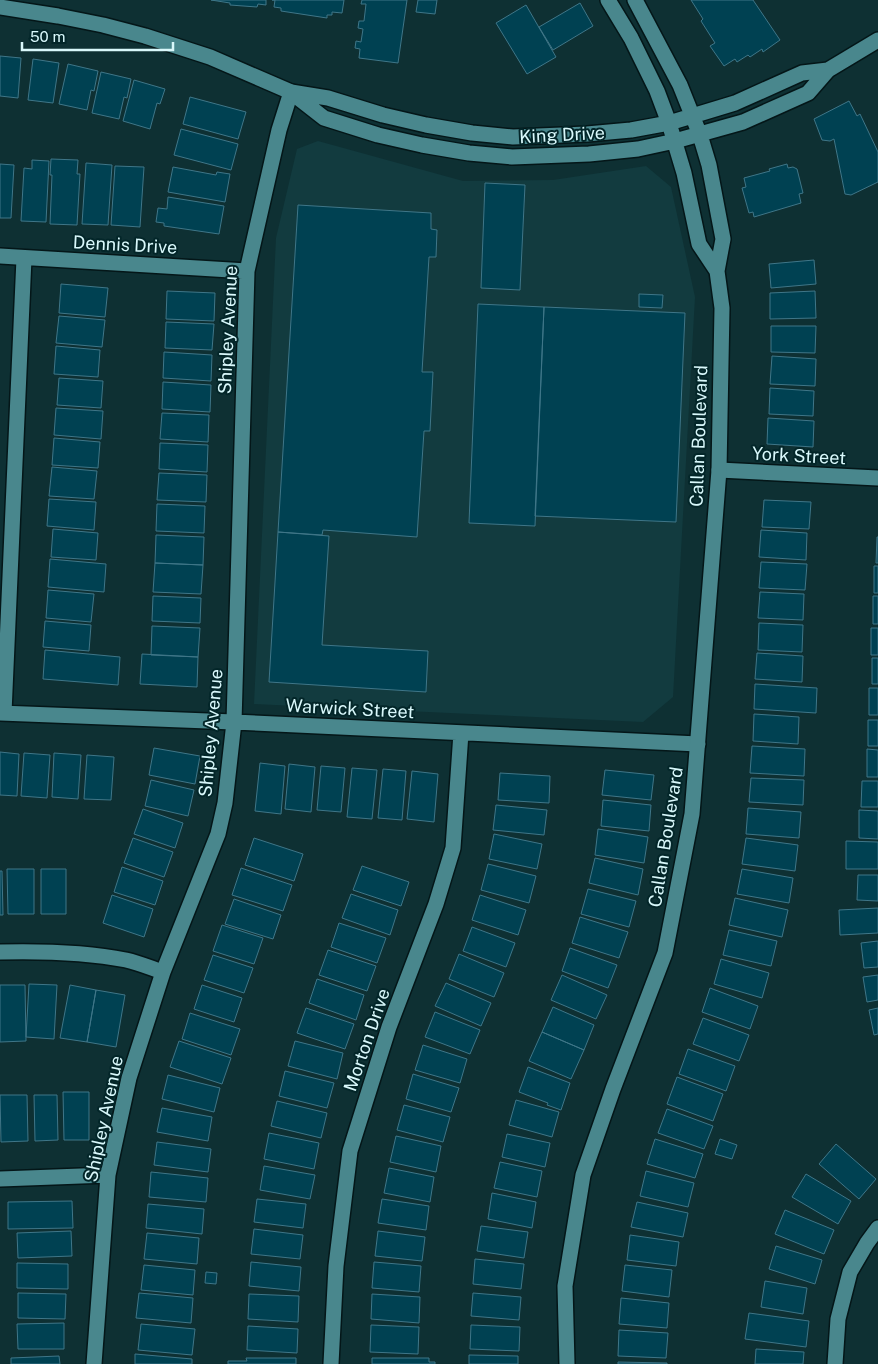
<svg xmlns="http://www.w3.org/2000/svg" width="878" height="1364" font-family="'Public Sans',sans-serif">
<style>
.built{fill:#123b3f}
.building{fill:#004152;stroke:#3f7688}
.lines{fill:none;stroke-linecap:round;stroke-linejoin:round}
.minor-casing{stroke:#041618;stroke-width:18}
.tertiary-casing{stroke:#041618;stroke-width:18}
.minor{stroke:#49878d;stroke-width:15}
.tertiary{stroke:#49878d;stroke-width:15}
.labels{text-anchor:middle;stroke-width:4;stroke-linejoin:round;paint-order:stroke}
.street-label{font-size:18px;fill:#d9f8fb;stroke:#032629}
</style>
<rect width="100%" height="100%" fill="#0e3033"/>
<path class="built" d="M318 141 463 181 553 180 646 166 671 187 695 297 673 697 643 722 254 704 276 238 297 149Z"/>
<path class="building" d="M211 0H266V5L258 4 257 7 230 5V3Z
M272 0H344L342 13 332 12V15H327V18L281 11V8L274 7 275 0Z
M362 0H407L398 63 359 58 360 49 355 48 356 41 361 42 363 29 358 28 359 21H364L366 4H361Z
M418 0H437L435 14 416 12Z
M691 0H753L780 40 763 52 762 49 750 57 748 55 737 62 735 59 724 66 710 46 715 43 701 21 703 19Z
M580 3 593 26 553 50 539 27Z
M526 5 556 57 527 74 496 23Z
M0 56 21 58 18 98 0 96Z
M33 59 59 63 53 103 28 100Z
M68 64 98 71 94 91 91 90 87 110 59 104Z
M101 72 131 79 127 98 124 97 119 119 92 113Z
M134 80 165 89 160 104 157 103 150 129 123 121Z
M190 97 246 112 238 139 183 124Z
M849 101 857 116 860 114 878 152V182L851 195 845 194 834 139 830 141 822 140 814 119Z
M181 129 238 144 231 170 174 155Z
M51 159 78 160 77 174H80L77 225 50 224 52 175H50Z
M32 160 49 161 46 222 21 221 24 168 32 169Z
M86 163 112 165 108 225 82 224Z
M0 164 14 165 11 218H0Z
M787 164 788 168 793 167 797 169 803 193 799 194 801 203 754 217 753 212 749 213 742 188 746 187 744 178 770 171 769 169Z
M115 166 144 167 140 227 111 225Z
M173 167 216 175 217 172 230 174 225 202 168 192Z
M485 183 525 185 520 290 481 288Z
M168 197 224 206 219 234 164 226V223L156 222 158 208 167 209Z
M298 205 431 213V229L437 230 436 257H429L422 372H433L430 431H424L417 537 323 530 322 535 278 532Z
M814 260 816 284 771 288 769 264Z
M61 284 108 288 105 317 59 313Z
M167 291 215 293 214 321 166 319Z
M815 291 816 318 770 319V293Z
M639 294 663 295 662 308 639 307Z
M478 304 544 307 535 526 469 523Z
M544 307 685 313 676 522 535 516Z
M59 316 105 320 102 347 56 343Z
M166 322 214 324 212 350 165 348Z
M771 326H816L815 353 771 352Z
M56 346 100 350 98 377 54 374Z
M164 352 212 355 211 381 163 378Z
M772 356 816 359 815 386 770 384Z
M59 378 103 381 101 408 57 405Z
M163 382 211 385 210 412 162 409Z
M770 388 814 391 813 416 769 414Z
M56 408 103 411 101 439 54 435Z
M162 413 209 415 208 442 160 439Z
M768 418 814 421 813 447 767 444Z
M54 438 100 442 98 468 52 465Z
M160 443 208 445 207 472 159 469Z
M52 467 97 471 94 499 49 496Z
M159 473 207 475 206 502 157 500Z
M49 499 96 502 94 530 47 526Z
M764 500 811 502 809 529 762 527Z
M157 504 205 506 204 533 156 531Z
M53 529 98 533 96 560 51 557Z
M761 530 807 533 806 560 759 557Z
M278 532 329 536 322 645 428 651 426 692 269 682Z
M156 535 204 537 203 565 155 563Z
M877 537H878V563H876Z
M50 559 106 564 104 592 48 587Z
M761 562 807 564 805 590 759 588Z
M155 563 203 565 201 594 153 592Z
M874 566H878V593H874Z
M48 590 94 594 91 622 46 618Z
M760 592 804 594 803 620 758 618Z
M153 596 201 598 200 623 152 621Z
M873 596H878V624H873Z
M45 621 91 625 89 651 43 647Z
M759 623 803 625 802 652 758 650Z
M152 626 200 628 198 657 151 655Z
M871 628H878V655H871Z
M45 650 120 657 118 685 43 679Z
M757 653 803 656 802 682 755 679Z
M142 654 198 657 197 687 140 684Z
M872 658H878V684H872Z
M755 684 817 688 816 713 754 709Z
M869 688H878V715H869Z
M754 714 799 717 798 744 753 741Z
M868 720H878V746H868Z
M752 746 805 749 804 776 750 773Z
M154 748 200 756 195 784 149 775Z
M867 749 878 750V777H867Z
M0 752 19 754 17 796 0 795Z
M24 753 50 755 47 798 21 796Z
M54 753 81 755 78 799 52 797Z
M87 755 114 757 111 800 84 799Z
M260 763 285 766 281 814 255 811Z
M289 764 315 767 311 812 285 809Z
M321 766 345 768 341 812 317 810Z
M352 768 377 770 372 819 347 817Z
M383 769 406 771 402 820 378 818Z
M605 770 654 775 651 800 602 795Z
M412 771 438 774 434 822 407 819Z
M500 773 550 776 549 803 498 800Z
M751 778 804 780 803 805 749 802Z
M151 780 194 790 188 816 145 806Z
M862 781H878V807H861Z
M603 800 651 805 649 831 601 826Z
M496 805 547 810 544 835 493 830Z
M748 808 801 812 799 838 746 834Z
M143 809 183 823 175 848 134 834Z
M859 810 878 811V839L859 838Z
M598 829 648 837 644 863 595 855Z
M494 834 542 844 537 869 489 859Z
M133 838 173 852 164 877 124 863Z
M254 838 303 854 294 881 245 865Z
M746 838 798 845 795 871 742 864Z
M846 841 878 842V869H846Z
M595 858 643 869 638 895 589 883Z
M488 864 536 876 529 903 481 890Z
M362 866 409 882 401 906 353 890Z
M122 867 163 881 155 905 114 892Z
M241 868 292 885 283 911 232 895Z
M7 869H34V914H8Z
M41 869H66V914H41Z
M742 869 793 878 789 903 737 894Z
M0 871H2L3 915H0Z
M858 875H878V901L857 900Z
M588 889 636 901 629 927 581 914Z
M351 894 398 910 390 935 342 918Z
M112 895 153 909 144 937 103 923Z
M480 895 526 910 518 935 472 920Z
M735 898 788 910 782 937 729 925Z
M234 899 281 915 273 939 225 924Z
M878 908V933L840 935 839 910Z
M580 917 628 932 619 958 572 943Z
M339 923 386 938 377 963 331 947Z
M222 925 263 938 254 964 213 951Z
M472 927 515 943 506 967 463 951Z
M729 930 777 941 771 966 723 955Z
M878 941V967L864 968 861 943Z
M570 948 617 965 608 988 562 971Z
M328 950 376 966 367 991 319 975Z
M459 954 504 973 494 997 449 979Z
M213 955 253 968 244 993 204 980Z
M721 959 769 973 762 998 714 984Z
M562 975 607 995 596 1019 551 1000Z
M878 975V1000L867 1002 863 977Z
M317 979 364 995 356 1020 309 1003Z
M446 983 491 1003 481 1026 435 1006Z
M29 984 57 985 54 1039 26 1037Z
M0 985H25L26 1041 0 1042Z
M70 985 96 990 87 1042 60 1038Z
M202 985 242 998 234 1022 194 1009Z
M710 988 758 1006 750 1029 702 1012Z
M96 990 125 995 116 1047 87 1042Z
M553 1007 594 1025 584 1050 542 1032Z
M306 1008 354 1024 345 1049 297 1033Z
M878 1008V1034L874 1035 869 1010Z
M435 1012 480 1030 470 1054 425 1037Z
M190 1013 240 1029 231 1055 182 1039Z
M703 1018 749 1035 739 1061 693 1044Z
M542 1032 584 1050 571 1079 529 1061Z
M179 1041 231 1058 222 1084 170 1067Z
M295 1041 343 1053 337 1079 288 1066Z
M423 1045 467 1059 460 1083 415 1070Z
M688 1049 735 1066 726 1091 679 1074Z
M528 1067 570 1083 561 1110 547 1105 548 1103 519 1092Z
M285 1071 334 1083 327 1108 279 1096Z
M413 1074 459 1088 451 1112 406 1099Z
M168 1075 220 1088 214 1112 162 1099Z
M677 1077 723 1094 713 1121 667 1104Z
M63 1092H89V1140H64Z
M0 1095H27L28 1141 1 1142Z
M34 1095H57L58 1140 35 1141Z
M516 1100 559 1112 552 1137 509 1125Z
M277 1101 327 1113 321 1138 271 1126Z
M404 1105 450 1117 443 1142 397 1130Z
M162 1108 212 1117 208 1141 157 1132Z
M667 1109 713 1126 704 1149 658 1133Z
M269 1133 319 1143 314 1169 264 1159Z
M507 1134 550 1143 545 1167 502 1157Z
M396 1136 441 1146 436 1172 390 1162Z
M655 1139 703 1154 695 1178 647 1164Z
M720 1139 737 1145 732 1159 715 1154Z
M157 1142 211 1149 208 1172 154 1165Z
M836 1144 876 1179 859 1199 819 1164Z
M500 1162 542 1171 537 1197 494 1188Z
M264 1166 315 1175 310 1199 260 1190Z
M389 1168 434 1177 430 1202 384 1193Z
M646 1171 694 1183 688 1207 640 1196Z
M151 1172 208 1178 206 1202 149 1197Z
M806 1174 851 1201 838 1224 792 1197Z
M492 1193 536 1202 532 1228 488 1219Z
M257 1199 306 1204 303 1228 254 1222Z
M382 1199 429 1206 426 1230 378 1223Z
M72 1201 73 1228 8 1229V1202Z
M637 1202 688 1213 683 1237 631 1227Z
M148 1204 204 1209 202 1234 146 1228Z
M785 1210 834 1230 824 1254 775 1234Z
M481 1226 528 1232 524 1258 477 1251Z
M254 1229 303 1235 300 1259 251 1254Z
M71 1231 72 1256 18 1258 17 1233Z
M378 1231 425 1237 422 1261 375 1256Z
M147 1233 199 1238 197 1264 144 1259Z
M630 1235 679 1242 676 1266 627 1260Z
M776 1246 822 1260 815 1284 769 1269Z
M475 1259 524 1264 521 1289 473 1284Z
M251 1262 301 1267 299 1291 249 1286Z
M374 1262 421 1266 419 1292 372 1288Z
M17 1263 68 1264V1289L17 1288Z
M144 1265 195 1270 193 1295 141 1290Z
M625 1265 672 1270 669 1297 622 1291Z
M206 1272 217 1273 216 1284 205 1283Z
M765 1281 807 1288 803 1314 761 1307Z
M18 1293 66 1294 65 1319 18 1318Z
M139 1293 193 1298 191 1323 136 1318Z
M473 1293 521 1297 519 1320 471 1316Z
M249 1294 299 1296 298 1322 248 1319Z
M372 1294 420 1297 419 1323 371 1319Z
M621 1298 669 1303 667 1328 619 1324Z
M749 1313 809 1321 806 1347 745 1339Z
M64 1323V1349H18L17 1324Z
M141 1324 195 1329 192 1355 138 1350Z
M371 1325 419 1327 418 1354 370 1352Z
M471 1325 520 1327 519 1351 470 1349Z
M248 1326 298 1329 297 1353 247 1350Z
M619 1330 668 1333 666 1358 618 1356Z
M756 1349 804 1352 803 1364H755Z
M135 1354 192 1359V1364H135Z
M469 1355 518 1356V1364H469Z
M59 1356 60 1364H11V1358Z
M246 1358H296V1364H228V1361H247Z
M372 1358H429V1362H435V1364H372Z
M618 1362 667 1363V1364H618Z"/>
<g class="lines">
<defs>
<path id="minor" d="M0 256 247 271
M719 470 878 478
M0 713 234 722 698 744
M4 713 24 258
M0 952C42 951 85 952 126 960 139 963 151 968 163 972
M0 1179 108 1175
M94 1364 108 1175 129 1078 163 972 218 834 225 803 234 722 247 271 279 130 291 92
M331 1364 336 1266 350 1151 389 1027 436 904 453 848 461 733
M835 1364 838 1319 850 1272 867 1243 878 1228"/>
<path id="tertiary" d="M608 0 631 38 657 91 669 123 684 173 699 244 717 271
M0 7 58 16 103 25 145 36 210 57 291 92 328 98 383 115 426 125 472 133 513 137 587 134 631 130 669 123 735 103 802 73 828 70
M292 93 324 118 378 135 422 145 469 153 512 157 589 154 638 149 675 141 743 122 808 93 828 70 878 40
M567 1364 565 1286 583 1175 613 1089 665 953 692 814 719 470 722 308 717 271 723 239 709 165 700 135 680 85 635 0"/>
</defs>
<use href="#minor" class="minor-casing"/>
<use href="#tertiary" class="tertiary-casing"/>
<use href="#minor" class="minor"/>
<use href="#tertiary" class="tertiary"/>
</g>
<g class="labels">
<g class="street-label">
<text transform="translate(562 135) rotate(-3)" y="6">King Drive</text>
<text transform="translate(125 245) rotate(3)" y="6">Dennis Drive</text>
<text transform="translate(228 330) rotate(-87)" y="6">Shipley Avenue</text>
<text transform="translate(699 436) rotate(-88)" y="6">Callan Boulevard</text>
<text transform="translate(799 456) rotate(3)" y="6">York Street</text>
<text transform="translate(350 709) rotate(3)" y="6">Warwick Street</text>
<text transform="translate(211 733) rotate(-85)" y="6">Shipley Avenue</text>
<text transform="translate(666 837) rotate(-81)" y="6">Callan Boulevard</text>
<text transform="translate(367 1040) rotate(-71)" y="6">Morton Drive</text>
<text transform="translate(104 1119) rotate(-78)" y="6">Shipley Avenue</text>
</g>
</g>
<path d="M22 42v8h151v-8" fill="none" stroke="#d9f8fb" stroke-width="2.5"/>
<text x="30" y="42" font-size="15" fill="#d9f8fb" stroke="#032629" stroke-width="4" paint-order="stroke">50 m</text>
</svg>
